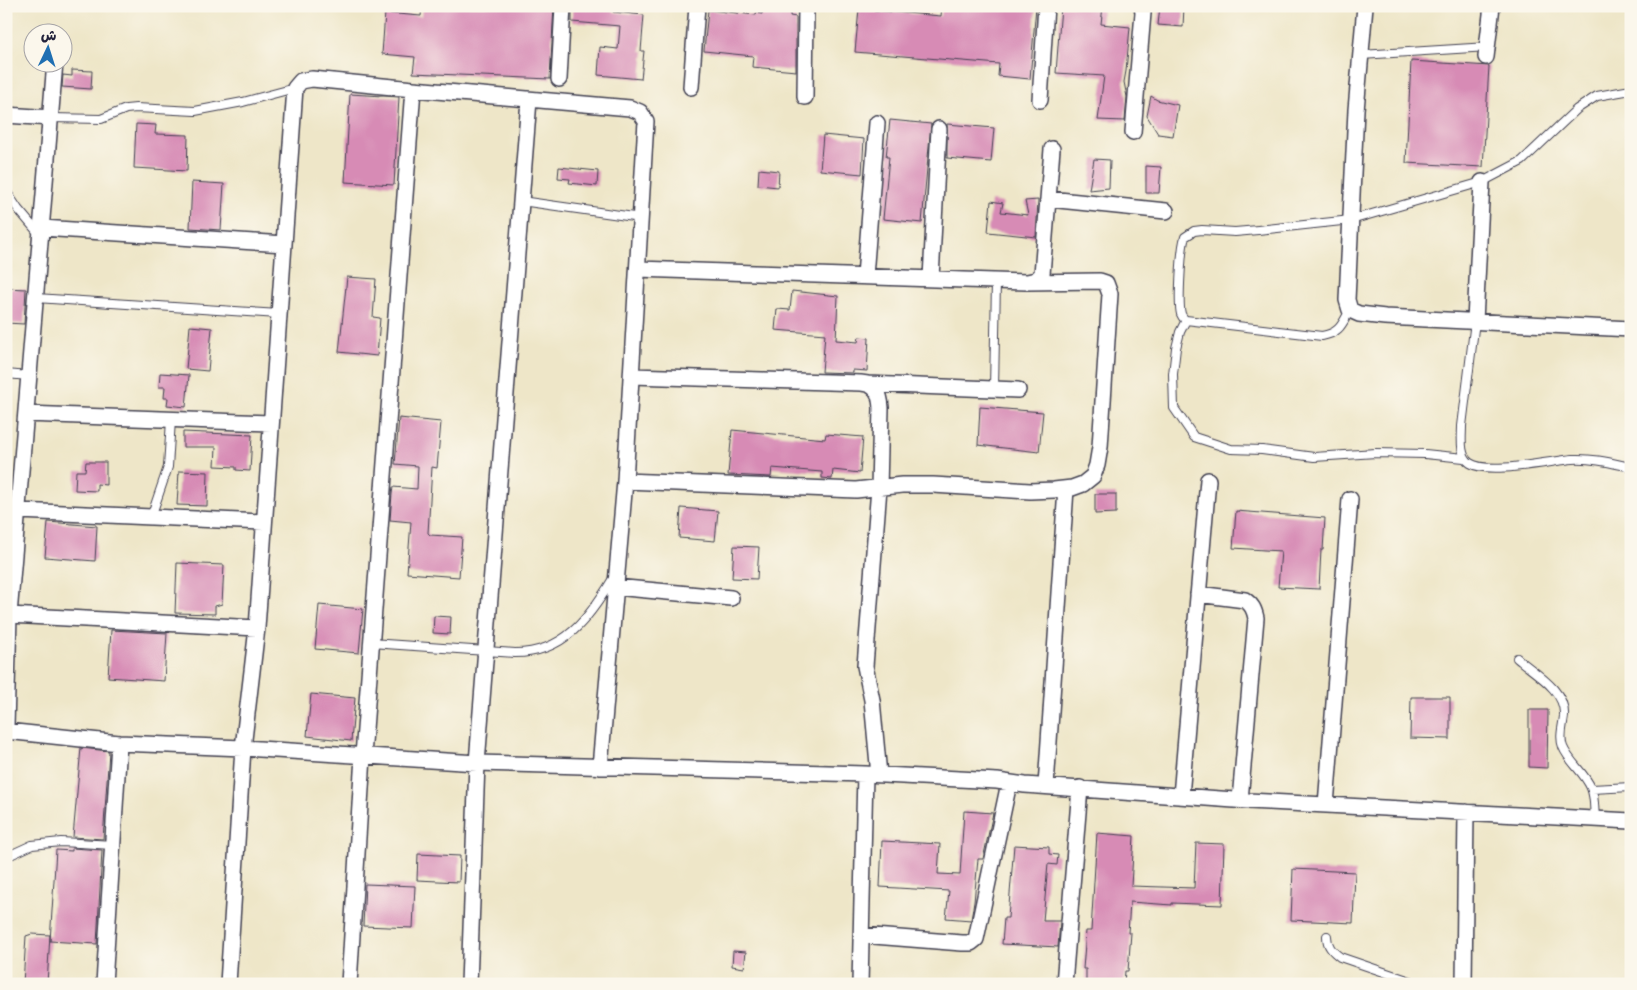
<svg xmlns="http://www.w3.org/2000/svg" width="1637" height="990" font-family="'Playpen Sans','Playpen Sans Arabic',sans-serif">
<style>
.building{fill:#d78bb5}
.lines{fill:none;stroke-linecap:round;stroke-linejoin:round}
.lane-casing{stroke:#413f50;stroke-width:10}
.street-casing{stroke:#413f50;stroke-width:18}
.lane{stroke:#fff;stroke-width:8}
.street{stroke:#fff;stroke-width:15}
</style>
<rect width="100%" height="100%" fill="#fbf7ec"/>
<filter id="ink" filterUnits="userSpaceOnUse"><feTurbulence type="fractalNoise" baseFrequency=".02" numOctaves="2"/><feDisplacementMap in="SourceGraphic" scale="10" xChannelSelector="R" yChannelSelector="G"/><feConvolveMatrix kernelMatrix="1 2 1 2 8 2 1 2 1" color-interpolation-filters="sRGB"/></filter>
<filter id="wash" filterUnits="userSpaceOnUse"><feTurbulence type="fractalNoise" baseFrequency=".0096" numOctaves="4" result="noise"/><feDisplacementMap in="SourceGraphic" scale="20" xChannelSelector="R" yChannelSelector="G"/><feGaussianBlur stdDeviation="1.12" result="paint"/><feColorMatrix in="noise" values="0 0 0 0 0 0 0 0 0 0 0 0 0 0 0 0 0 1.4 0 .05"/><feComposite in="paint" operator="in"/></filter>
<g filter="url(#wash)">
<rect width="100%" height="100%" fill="#eee6c8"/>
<g id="blocks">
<path class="building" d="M422 6H554L550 79 413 73 415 57 382 54 385 13 421 16Z
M572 6H613V12L644 15 641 51H644L641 79 598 75 600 47 618 49 620 26 572 22Z
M763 6H791L790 16 796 17V71L752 67 753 56 704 51 708 10 756 15V13L762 14Z
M942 6H1036L1030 79 998 76 999 64 855 52 859 9 941 16Z
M1061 6H1103L1101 24 1130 27 1126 71 1124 82 1127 97 1125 121 1098 120 1104 76 1056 73Z
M1160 6H1184L1183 27 1158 25Z
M1411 61 1489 66 1483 167 1406 163Z
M72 70 92 71 91 89 62 87 63 75 72 76Z
M350 94 399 97 394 185 345 182Z
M1151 96 1157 100 1178 105 1173 136 1158 134 1147 116Z
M890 120 931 124 922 223 883 219 889 157H886Z
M136 124 156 125 155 134 188 135 187 171 134 168Z
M947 124 994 128 991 162 947 158Z
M823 135 864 139 862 174 820 170Z
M1094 159 1110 160 1109 188 1089 190Z
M1146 166 1161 167 1159 193H1146Z
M559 167 598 171 597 186 569 183 570 179 558 178Z
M759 169 779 171 778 187 758 185Z
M192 182 224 184 221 230 190 228Z
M1038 200 1036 237 988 232 991 201 1003 203 1001 212 1028 215 1025 201Z
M347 277 376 279 373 317 380 318 377 356 339 352Z
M6 288 26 289 24 324 6 323Z
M792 291 838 296 836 340 858 342 859 337 869 338 867 371 853 370V373L822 372 825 334 775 330 777 309 790 310Z
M190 326 212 328 208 371 186 369Z
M160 373 189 375 186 407 167 405 168 398H164L165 387H159Z
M980 407 1043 412 1039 452 978 445Z
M399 418 441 422 437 468 432 467 428 533 430 535 462 537 459 577 407 573 411 522 390 520 392 494 393 487 417 489 418 466 395 464Z
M732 430 825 439 826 434 863 437 860 473 833 470 832 479 822 478V472L772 468 771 477 728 475Z
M183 432 252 435 250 471 236 470V467L215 466 216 447H183Z
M86 462H106V485L97 484V491L75 490 76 471H85Z
M179 471 208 472 207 506 177 505Z
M1095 494H1116V513L1095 514Z
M681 508 718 511 715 541 679 538Z
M1236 511 1325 518 1323 550H1321L1319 589 1278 587 1281 551 1233 548Z
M48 522 97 526 95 561 45 557Z
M734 546 759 547 757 579 732 578Z
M177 563 224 565 222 604 215 606V614L175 613Z
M319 605 363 609 359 653 315 649Z
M434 616 451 617 450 634 433 633Z
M111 630 167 633 164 681 108 677Z
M311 694 355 698 351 741 307 736Z
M1411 697H1450V739L1410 738Z
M1529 710H1548L1547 768 1529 767Z
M81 748 109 751 103 839 73 837Z
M964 811 993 813 983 859H978L974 902 971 920 946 918 949 891 880 887 882 841 940 844 938 874 960 875Z
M1097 833 1134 836 1131 886 1194 888 1196 843 1224 844 1222 905 1172 903V905L1130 902 1128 933H1131L1128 971H1125L1124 984H1086V969H1083L1086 931H1091Z
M1014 845 1049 847V854L1058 855 1057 865 1048 864 1043 921H1060L1058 947 1002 944 1004 918H1008Z
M72 848 102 850 97 944 50 941 56 850 72 851Z
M418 854 460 856 459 882 417 880Z
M1293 869 1355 872 1353 923 1291 920Z
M365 884 415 886 413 928 363 926Z
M32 934 50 935 47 984H23L26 936Z
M733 951 746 952 744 968 732 966Z"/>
</g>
</g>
<g filter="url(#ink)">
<use href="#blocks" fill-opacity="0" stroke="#413f50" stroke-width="1"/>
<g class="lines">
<defs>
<path id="lane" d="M1361 55 1488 47
M51 118 101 119 126 109 136 108 195 111 243 102 295 88
M6 191 18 209 40 235
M521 201 641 218
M36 298 279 314
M1350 310C1342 324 1340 333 1322 336L1186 320C1183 318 1183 318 1181 314 1178 304 1181 248 1185 237L1194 231 1202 230 1235 232 1258 230 1351 220 1482 182 1522 161 1577 109 1597 96 1631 90
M1186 320 1180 332 1176 348 1173 374 1174 408 1194 437 1231 449 1262 450 1314 457 1376 453 1425 454 1464 458
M1475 321 1462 426C1462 437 1459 456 1470 463 1488 475 1550 461 1573 459 1593 458 1612 463 1631 467
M6 374 29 376
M994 389 996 281
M151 517 168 467 171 420
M371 643 515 653C564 653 589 618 612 580
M1517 658C1534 673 1566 690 1564 716 1563 726 1559 737 1563 747 1569 762 1585 773 1591 788 1595 797 1594 810 1595 819
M1592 789 1631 787
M6 857 32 845 61 842 113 845
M1327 936C1327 946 1332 951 1340 957L1419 984"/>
<path id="street" d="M1365 6 1356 110 1347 300 1350 310 1359 314 1385 317 1631 329
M1486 57 1492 6
M559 79 563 6
M691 87 697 6
M805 97 806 6
M1040 100 1046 6
M6 115 51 118
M1133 132 1143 13 1142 6
M1049 199 1166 211
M42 228 284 244
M638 269 1027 282 1036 280 1042 274 1052 149
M865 276 877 123
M931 278 939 129
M1475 321 1482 182
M632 376 861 383C877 384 880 394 881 408L879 488 865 666 872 700 879 775
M868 384 1018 390
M26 414 271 423
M625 481 856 490 902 485H933L1030 491 1054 490 1072 488 1083 484 1093 476 1097 465 1100 447 1110 294 1106 283 1100 281 1027 282
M19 511 264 522
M615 587 731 598
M1198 594 1245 600C1252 605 1254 609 1256 618L1240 800
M9 615 257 628
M6 726 9 615 55 62
M6 731 119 743 243 748 477 763 865 774
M1046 786 1066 489
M1181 796 1208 480
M1326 805 1350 499
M861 935 962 943H971L976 939 1009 783
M104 984 119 743
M228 984 243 748 257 628 295 88 301 81 312 79 413 89 630 108 640 112 646 121 625 481 600 767
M349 984 363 756 413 89
M469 984 477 763 529 100
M860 984 865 774 997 781 1025 785 1248 801 1631 821
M1064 984 1080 788
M1464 984 1466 812"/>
</defs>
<use href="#lane" class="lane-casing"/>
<use href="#street" class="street-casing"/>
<use href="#lane" class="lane"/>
<use href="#street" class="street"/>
</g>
</g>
<rect width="1637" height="990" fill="none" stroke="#fbf7ec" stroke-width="25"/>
<g transform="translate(48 48) rotate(4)"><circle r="24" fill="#fbf7ec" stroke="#a4a2a5"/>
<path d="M0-4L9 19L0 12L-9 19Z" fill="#1f6fb2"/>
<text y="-8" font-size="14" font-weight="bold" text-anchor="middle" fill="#22223b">ش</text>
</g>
</svg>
